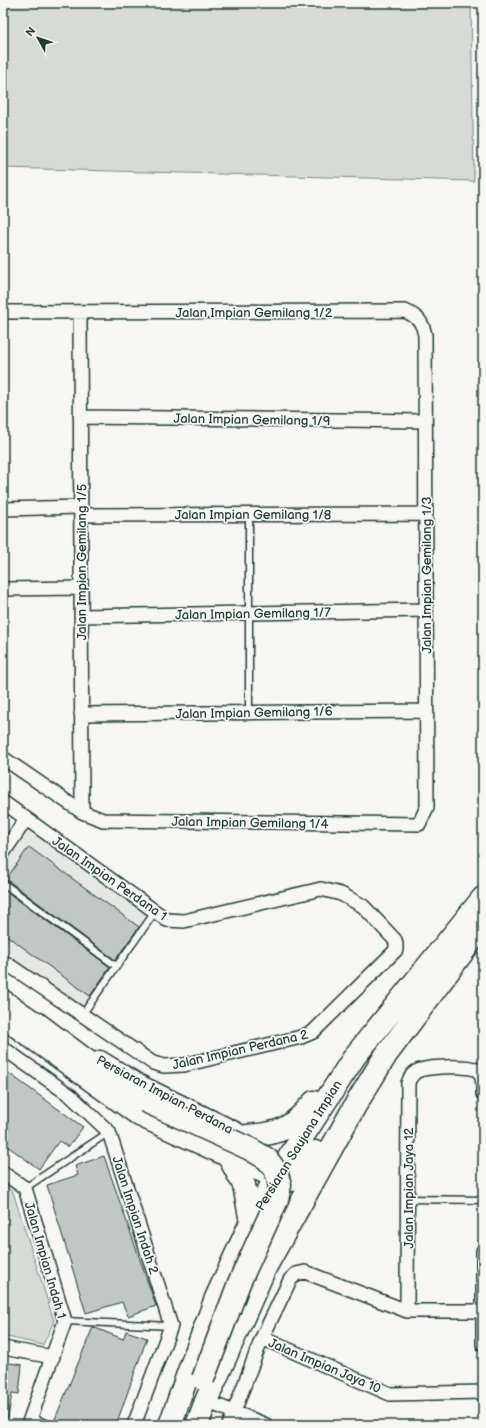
<svg xmlns="http://www.w3.org/2000/svg" width="486" height="1428" font-family="'Balsamiq Sans',sans-serif">
<style>
.built{fill:#e6e8e4}
.green{fill:#d6dbd6;stroke:#7a8c85}
.building{fill:#c1c8c3;stroke:#1f3d34}
.lines{fill:none;stroke-linecap:round;stroke-linejoin:round}
.lane-casing{stroke:#1f3d34;stroke-width:9}
.street-casing{stroke:#1f3d34;stroke-width:16}
.secondary-casing{stroke:#1f3d34;stroke-width:21}
.highway-casing{stroke:#1f3d34;stroke-width:25}
.lane{stroke:#f6f6f2;stroke-width:6}
.street{stroke:#f6f6f2;stroke-width:13}
.secondary{stroke:#f6f6f2;stroke-width:18}
.highway{stroke:#f6f6f2;stroke-width:22}
.highway-bridge-casing{stroke:#1f3d34;stroke-width:25;stroke-linecap:butt}
.highway-bridge{stroke:#f6f6f2;stroke-width:22}
.labels{text-anchor:middle;stroke-width:3.5;stroke-linejoin:round;paint-order:stroke}
.street-label{font-size:13px;fill:#1f3d34;stroke:#f6f6f2}
</style>
<rect width="100%" height="100%" fill="#f6f6f2"/>
<filter id="ink" filterUnits="userSpaceOnUse"><feTurbulence type="fractalNoise" baseFrequency=".025" numOctaves="2"/><feDisplacementMap in="SourceGraphic" scale="8" xChannelSelector="R" yChannelSelector="G"/><feConvolveMatrix kernelMatrix="1 2 1 2 8 2 1 2 1" color-interpolation-filters="sRGB"/></filter>
<g filter="url(#ink)">
<path class="built" d="M27 826 151 913 82 1010 3 955V860Z"/>
<path class="green" d="M3 3H471L474 181 3 168Z
M3 1185 13 1192 54 1321 43 1345 3 1336Z"/>
<path class="building" d="M29 847 139 927 115 960 6 879Z
M3 889 110 967 90 996 3 933Z
M3 1069 83 1127 68 1147 59 1141 39 1169 3 1143Z
M104 1156 156 1306 128 1316 122 1302 86 1313 47 1185 78 1175 75 1166Z
M93 1327 123 1339 126 1331 147 1338 116 1425H70L55 1419Z
M3 1362 22 1365 19 1394 12 1393 8 1418H3Z"/>
<g class="lines">
<g class="lane-casing">
<path id="lane" d="M249 514V712
M3 883 116 966
M82 1015 155 912
M25 1188 109 1132
M407 1199 483 1200
M65 1321 171 1326
M31 1418 52 1425"/>
</g>
<g class="street-casing">
<path id="street" d="M3 312 405 311C418 317 422 321 425 335L427 807 419 824 103 820 82 812 3 758
M80 313 82 812
M80 417 425 421
M3 509 80 507
M81 515 426 514
M3 589 81 588
M81 616 426 610
M81 714 426 711
M3 802 167 920 184 921 321 889 341 894 363 906 395 940 396 944V950L313 1032 301 1037 184 1065 164 1066 153 1063 3 961
M3 853 26 819
M3 1048 71 1096 109 1132 171 1326 134 1425
M3 1173 25 1188 65 1321 28 1425
M483 1251V1344
M407 1311 408 1083C410 1077 413 1072 420 1070 430 1067 471 1064 478 1071 484 1076 483 1086 483 1094
M262 1338 390 1394 483 1392
M3 1348 53 1357
M206 1401 266 1425
M229 1425 262 1338 290 1280 296 1274 305 1272 407 1311H482"/>
</g>
<g class="secondary-casing">
<path id="secondary" d="M3 999 47 1029
M3 1019 139 1117 275 1179
M100 1060 139 1084 237 1132"/>
</g>
<g class="highway-casing">
<path id="highway" d="M35 1022 123 1088 145 1101
M247 1136C282 1134 291 1128 314 1102
M230 1159 244 1185 251 1222
M275 1179C297 1187 306 1169 315 1152
M170 1425 189 1371 216 1298 251 1222 275 1179 355 1056 483 898
M197 1425 206 1401 265 1268 356 1104 386 1055 483 925"/>
</g>
<use href="#lane" class="lane"/>
<use href="#street" class="street"/>
<use href="#secondary" class="secondary"/>
<use href="#highway" class="highway"/>
<g class="highway-bridge-casing">
<path id="highway-bridge" d="M145 1101 250 1149 267 1159 276 1171 280 1185 277 1200 239 1283 203 1379"/>
</g>
<use href="#highway-bridge" class="highway-bridge"/>
</g>
</g>
<g class="labels">
<g class="street-label">
<text x="254" y="317">Jalan Impian Gemilang 1/2</text>
<text transform="translate(252 419) rotate(1)" y="5">Jalan Impian Gemilang 1/9</text>
<text x="253" y="519">Jalan Impian Gemilang 1/8</text>
<text transform="translate(81 562) rotate(-90)" y="5">Jalan Impian Gemilang 1/5</text>
<text transform="translate(426 575) rotate(-90)" y="5">Jalan Impian Gemilang 1/3</text>
<text transform="translate(253 613) rotate(-1)" y="5">Jalan Impian Gemilang 1/7</text>
<text transform="translate(254 712) rotate(-1)" y="5">Jalan Impian Gemilang 1/6</text>
<text transform="translate(250 822) rotate(1)" y="5">Jalan Impian Gemilang 1/4</text>
<text transform="translate(110 878) rotate(35)" y="5">Jalan Impian Perdana 1</text>
<text transform="translate(240 1049) rotate(-13)" y="5">Jalan Impian Perdana 2</text>
<text transform="translate(165 1094) rotate(28)" y="5">Persiaran Impian Perdana</text>
<text transform="translate(298 1145) rotate(-58)" y="5">Persiaran Saujana Impian</text>
<text transform="translate(408 1188) rotate(-90)" y="5">Jalan Impian Jaya 12</text>
<text transform="translate(136 1215) rotate(72)" y="5">Jalan Impian Indah 2</text>
<text transform="translate(46 1260) rotate(74)" y="5">Jalan Impian Indah 1</text>
<text transform="translate(325 1365) rotate(23)" y="5">Jalan Impian Jaya 10</text>
</g>
</g>
<rect width="486" height="1428" fill="none" stroke="#f6f6f2" stroke-width="16"/>
<rect x="8" y="8" width="470" height="1412" fill="none" stroke="#1f3d34" stroke-width="1.5" filter="url(#ink)"/>
<g transform="translate(38 38) rotate(310)" stroke="#f6f6f2" stroke-width="3" paint-order="stroke">
<path d="M0-3L7 15L0 10L-7 15Z" fill="#1f3d34"/>
<text y="-6" font-size="11" font-weight="bold" text-anchor="middle" fill="#1f3d34">N</text>
</g>
</svg>
